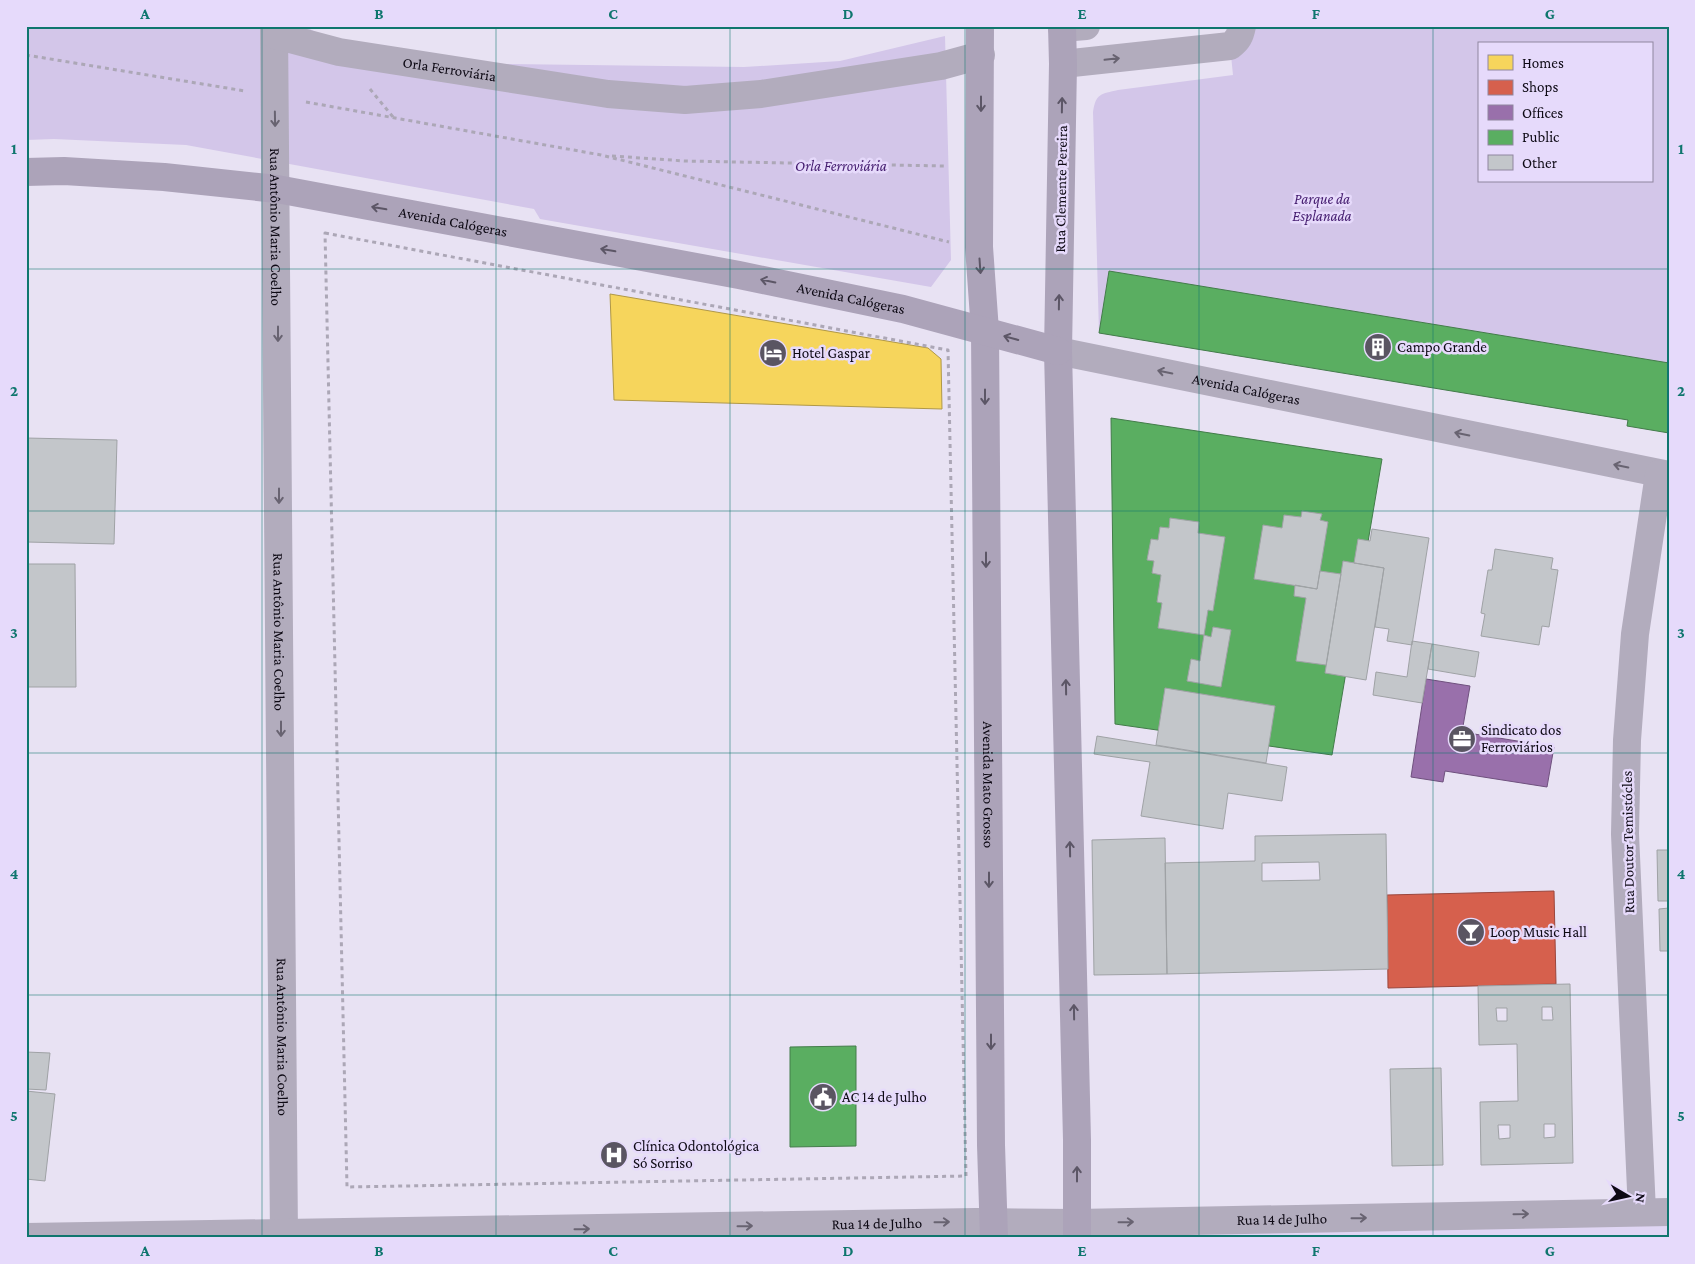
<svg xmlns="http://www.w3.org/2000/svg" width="1695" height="1264" font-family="'Crimson Pro',serif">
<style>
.built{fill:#e0d6f4}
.green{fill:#d3c6e9;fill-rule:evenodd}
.homes{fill:#f6d55c;stroke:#b09846}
.shops{fill:#d6604d;stroke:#9a463c}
.offices{fill:#9970ab;stroke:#6f517e}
.public{fill:#5aae61;stroke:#437c4a}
.building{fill:#c3c6ca;stroke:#9fa2a5;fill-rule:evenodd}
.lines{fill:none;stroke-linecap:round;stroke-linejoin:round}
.path{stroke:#aca7b6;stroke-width:3;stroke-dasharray:4 4;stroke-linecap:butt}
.minor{stroke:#b2acbd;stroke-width:28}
.major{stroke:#aca3b9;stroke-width:28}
.oneway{stroke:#686371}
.oneway2{stroke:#5c5666}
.grid{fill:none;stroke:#0f766e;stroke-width:1;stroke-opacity:0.55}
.labels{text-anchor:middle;stroke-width:5;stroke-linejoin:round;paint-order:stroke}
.street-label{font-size:15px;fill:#0d0914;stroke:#e6dafb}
.park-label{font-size:15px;font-style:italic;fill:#431b6e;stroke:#e6dafb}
.poi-label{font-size:15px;fill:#0d0914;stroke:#e6dafb;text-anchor:start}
.neatline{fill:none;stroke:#0f766e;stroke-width:2}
.grid-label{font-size:16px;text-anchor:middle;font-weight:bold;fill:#0f766e}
</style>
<rect width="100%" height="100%" fill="#e8e2f3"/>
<path class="built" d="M1669 1212V1238H1077V1223Z"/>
<path class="green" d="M26 26H304L337 43 500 64 744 67 840 61 945 36 951 260 931 287 540 219 534 209 186 145 54 139 26 140Z
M1228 26H1669V433L1627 426V420L1099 333 1093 112C1096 93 1101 94 1118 90L1233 75ZM1479 44H1651V181H1479Z"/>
<path class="homes" d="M610 294 928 348 941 359 942 409 614 400Z"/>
<path class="shops" d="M1554 891 1556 984 1388 988 1387 895Z"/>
<path class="offices" d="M1426 679 1470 686 1462 732 1554 747 1547 787 1445 771 1443 782 1411 777Z"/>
<path class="public" d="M1109 271 1669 363V433L1627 426 1628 420 1099 333Z
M1111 418 1382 459 1332 755 1115 724Z
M856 1046V1146L790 1147V1047Z"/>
<path class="building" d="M26 438 117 440 114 544 26 542Z
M1302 511 1322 514 1320 520 1328 522 1317 589 1254 579 1263 525 1282 528 1284 515 1301 517Z
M1170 518 1199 522 1198 533 1225 537 1213 611 1208 610 1204 635 1158 628 1162 603 1157 602 1161 575 1152 573 1154 561 1147 560 1151 539 1158 540 1160 527 1169 528Z
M1372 529 1429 538 1412 645 1387 641 1389 629 1375 627 1384 568 1354 563 1358 539 1370 541Z
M1495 549 1553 558 1551 569 1558 570 1549 627 1542 626 1539 645 1481 636 1485 614 1481 613 1488 570H1492Z
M1343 561 1384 568 1366 680 1325 673Z
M26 564H75L76 687H26Z
M1320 571 1341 574 1326 665 1296 661 1306 598 1294 596 1295 585 1317 589Z
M1213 627 1231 630 1221 687 1187 681 1191 659 1200 661 1204 635 1211 637Z
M1412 641 1432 644 1422 703 1373 695 1376 672 1407 677Z
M1432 644 1479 652 1475 677 1428 669Z
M1165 688 1275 706 1266 763 1156 745Z
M1097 736 1287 767 1282 801 1228 793 1223 829 1141 816 1150 762 1094 754Z
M1386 834 1388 969 1167 974 1165 863 1255 861V836ZM1319 862 1320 880 1262 881V863Z
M1165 838 1167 974 1094 975 1092 840Z
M1657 850H1669V901H1658Z
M1669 908V951H1660L1659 909Z
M1570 984 1573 1163 1481 1165 1480 1102 1518 1101 1517 1044 1479 1045 1478 986ZM1542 1007H1552L1553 1020H1542ZM1496 1008H1507V1021H1497ZM1544 1124H1555V1137L1544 1138ZM1498 1125H1510V1138L1499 1139Z
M26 1052 50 1053 46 1090 26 1089Z
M1441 1068 1443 1165 1392 1166 1390 1069Z
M26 1091 55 1094 45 1181 26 1179Z"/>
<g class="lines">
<path class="path" d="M26 55 245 91
M370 89 393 117
M306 102 601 155 949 242
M612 156 685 161 944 166
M325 233 948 350 966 1176 347 1187Z"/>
<g class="minor">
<path id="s1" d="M274 26 284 1238"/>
<path d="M1062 28 1086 26"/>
<path id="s2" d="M275 35 339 52 608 94 685 100 761 94 941 66 981 55"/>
<path d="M1063 64 1230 46C1238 40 1240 36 1242 26"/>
<path id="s3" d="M1058 351 1669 475"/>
<path d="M1642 1212 1625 834 1627 740 1635 634 1659 474"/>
<path id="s4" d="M26 1237 976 1222 1077 1223 1669 1212"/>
</g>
<g class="major">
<path id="s5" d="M980 26 979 247 985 331 991 1145 994 1238"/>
<path d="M1062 26 1063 64 1058 351 1077 1140V1238"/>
<path id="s6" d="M26 172 64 171 164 177 277 189 739 275 903 309 1058 351"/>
</g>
</g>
<defs><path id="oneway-shaft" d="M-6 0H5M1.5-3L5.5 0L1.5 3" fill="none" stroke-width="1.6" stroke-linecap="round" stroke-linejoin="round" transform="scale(1.25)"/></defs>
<g class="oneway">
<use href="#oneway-shaft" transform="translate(1112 59) rotate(-6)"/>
<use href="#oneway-shaft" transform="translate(275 119) rotate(89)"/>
<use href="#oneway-shaft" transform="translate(278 334) rotate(90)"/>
<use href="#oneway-shaft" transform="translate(1165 372) rotate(-168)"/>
<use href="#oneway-shaft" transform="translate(1462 434) rotate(-168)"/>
<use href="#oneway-shaft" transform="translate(1621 466) rotate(-168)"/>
<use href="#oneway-shaft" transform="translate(279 496) rotate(90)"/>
<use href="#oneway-shaft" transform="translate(281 729) rotate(90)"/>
<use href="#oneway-shaft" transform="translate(1521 1214) rotate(-1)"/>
<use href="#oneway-shaft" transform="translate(1359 1218) rotate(-1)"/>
<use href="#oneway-shaft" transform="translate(942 1222) rotate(-1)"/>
<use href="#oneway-shaft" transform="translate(1126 1222) rotate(-1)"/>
<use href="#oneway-shaft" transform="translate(745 1226) rotate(-1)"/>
<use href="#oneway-shaft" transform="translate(582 1229) rotate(-1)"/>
</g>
<g class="oneway2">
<use href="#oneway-shaft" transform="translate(981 104) rotate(90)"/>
<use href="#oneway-shaft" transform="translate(1062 105) rotate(-89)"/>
<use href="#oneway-shaft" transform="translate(379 208) rotate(-170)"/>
<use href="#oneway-shaft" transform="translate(608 250) rotate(-170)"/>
<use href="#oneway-shaft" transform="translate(980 266) rotate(86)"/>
<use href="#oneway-shaft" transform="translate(768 281) rotate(-168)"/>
<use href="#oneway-shaft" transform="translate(1059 302) rotate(-89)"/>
<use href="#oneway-shaft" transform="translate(1011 338) rotate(-165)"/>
<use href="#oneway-shaft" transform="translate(985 397) rotate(90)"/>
<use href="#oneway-shaft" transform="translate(986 560) rotate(90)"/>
<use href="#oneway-shaft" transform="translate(1066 687) rotate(-91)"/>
<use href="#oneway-shaft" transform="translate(1070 849) rotate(-91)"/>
<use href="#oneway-shaft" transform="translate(989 880) rotate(90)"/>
<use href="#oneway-shaft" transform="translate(1074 1012) rotate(-91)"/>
<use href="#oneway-shaft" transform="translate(991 1042) rotate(90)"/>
<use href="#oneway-shaft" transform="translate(1077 1174) rotate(-90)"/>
</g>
<path class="grid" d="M262 26V1238M496 26V1238M730 26V1238M965 26V1238M1199 26V1238M1433 26V1238M26 269H1669M26 511H1669M26 753H1669M26 995H1669"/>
<defs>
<g id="building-disc" transform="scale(1.4375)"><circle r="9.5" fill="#5a5562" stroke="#e6dafb"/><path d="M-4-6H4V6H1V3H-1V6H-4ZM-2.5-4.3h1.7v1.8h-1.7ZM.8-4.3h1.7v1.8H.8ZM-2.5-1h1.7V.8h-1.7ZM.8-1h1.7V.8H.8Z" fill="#fff"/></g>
<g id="hotel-disc" transform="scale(1.4375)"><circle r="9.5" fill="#5a5562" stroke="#e6dafb"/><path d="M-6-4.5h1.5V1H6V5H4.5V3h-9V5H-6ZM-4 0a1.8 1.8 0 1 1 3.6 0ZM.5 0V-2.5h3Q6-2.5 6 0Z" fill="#fff"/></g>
<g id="office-disc" transform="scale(1.4375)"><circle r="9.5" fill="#5a5562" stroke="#e6dafb"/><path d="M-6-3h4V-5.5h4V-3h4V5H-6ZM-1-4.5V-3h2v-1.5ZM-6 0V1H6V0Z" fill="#fff"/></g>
<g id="bar-disc" transform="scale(1.4375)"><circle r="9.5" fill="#5a5562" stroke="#e6dafb"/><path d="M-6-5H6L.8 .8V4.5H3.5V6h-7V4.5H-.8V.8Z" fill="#fff"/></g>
<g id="civic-disc" transform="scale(1.4375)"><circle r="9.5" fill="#5a5562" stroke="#e6dafb"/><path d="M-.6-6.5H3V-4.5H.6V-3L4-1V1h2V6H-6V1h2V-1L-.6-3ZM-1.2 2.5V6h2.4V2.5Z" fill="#fff"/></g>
<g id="hospital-disc" transform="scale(1.4375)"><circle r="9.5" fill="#5a5562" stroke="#e6dafb"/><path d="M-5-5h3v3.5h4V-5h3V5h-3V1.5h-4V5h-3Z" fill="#fff"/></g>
</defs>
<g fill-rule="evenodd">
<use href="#building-disc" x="1378" y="347"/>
<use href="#hotel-disc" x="773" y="353"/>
<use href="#office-disc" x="1462" y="739"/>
<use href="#bar-disc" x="1471" y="932"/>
<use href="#civic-disc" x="823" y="1097"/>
<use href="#hospital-disc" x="614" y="1155"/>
</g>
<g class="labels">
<g class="street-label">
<text dy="5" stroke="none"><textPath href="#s2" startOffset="178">Orla Ferroviária</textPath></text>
<text transform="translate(1061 189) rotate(-89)" y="5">Rua Clemente Pereira</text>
<text dy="5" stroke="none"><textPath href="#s6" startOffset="431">Avenida Calógeras</textPath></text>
<text dy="5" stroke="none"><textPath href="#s1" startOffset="201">Rua Antônio Maria Coelho</textPath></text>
<text dy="5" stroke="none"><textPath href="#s6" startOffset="836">Avenida Calógeras</textPath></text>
<text dy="5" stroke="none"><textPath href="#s3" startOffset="192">Avenida Calógeras</textPath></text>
<text dy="5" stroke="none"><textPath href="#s1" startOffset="606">Rua Antônio Maria Coelho</textPath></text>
<text dy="5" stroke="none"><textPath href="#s5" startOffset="759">Avenida Mato Grosso</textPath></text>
<text transform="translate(1628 842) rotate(-91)" y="5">Rua Doutor Temistócles</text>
<text dy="5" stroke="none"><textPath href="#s1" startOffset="1011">Rua Antônio Maria Coelho</textPath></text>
<text dy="5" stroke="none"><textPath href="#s4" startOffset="1256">Rua 14 de Julho</textPath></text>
<text dy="5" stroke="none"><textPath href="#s4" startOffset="851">Rua 14 de Julho</textPath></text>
</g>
<g class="park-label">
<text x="841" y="171">Orla Ferroviária</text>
<text x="1322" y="204">Parque da<tspan x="1322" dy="17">Esplanada</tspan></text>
</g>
<g class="poi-label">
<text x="1397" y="352">Campo Grande</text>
<text x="792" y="358">Hotel Gaspar</text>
<text x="1481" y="735">Sindicato dos<tspan x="1481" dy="17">Ferroviários</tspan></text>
<text x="1490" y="937">Loop Music Hall</text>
<text x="842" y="1102">AC 14 de Julho</text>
<text x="633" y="1151">Clínica Odontológica<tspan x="633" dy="17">Só Sorriso</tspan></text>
</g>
</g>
<rect width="1695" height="1264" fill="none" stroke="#e6dafb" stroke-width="55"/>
<rect x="1478" y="42" width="175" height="140" fill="#e6dafb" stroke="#8f869f"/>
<rect x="1488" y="55" width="25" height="15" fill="#f6d55c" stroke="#8f869f"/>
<text x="1522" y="68" font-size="15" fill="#0d0914">Homes</text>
<rect x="1488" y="80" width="25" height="15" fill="#d6604d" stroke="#8f869f"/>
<text x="1522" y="92" font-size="15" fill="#0d0914">Shops</text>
<rect x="1488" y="105" width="25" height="15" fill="#9970ab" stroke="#8f869f"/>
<text x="1522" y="118" font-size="15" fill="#0d0914">Offices</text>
<rect x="1488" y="130" width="25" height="15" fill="#5aae61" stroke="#8f869f"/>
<text x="1522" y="142" font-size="15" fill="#0d0914">Public</text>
<rect x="1488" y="155" width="25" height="15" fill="#c3c6ca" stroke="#8f869f"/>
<text x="1522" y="168" font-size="15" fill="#0d0914">Other</text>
<g transform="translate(1628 1196) rotate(99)" stroke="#e6dafb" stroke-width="4" paint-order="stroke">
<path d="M0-4L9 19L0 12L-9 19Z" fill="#0d0914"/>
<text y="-8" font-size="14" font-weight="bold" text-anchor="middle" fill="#0d0914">N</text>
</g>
<rect x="28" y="28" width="1640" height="1208" class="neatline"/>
<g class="grid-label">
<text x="145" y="19">A</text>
<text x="379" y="19">B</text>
<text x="613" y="19">C</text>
<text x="848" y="19">D</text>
<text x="1082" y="19">E</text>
<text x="1316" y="19">F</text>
<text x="1550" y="19">G</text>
<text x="14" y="154">1</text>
<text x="1681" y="154">1</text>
<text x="14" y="396">2</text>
<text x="1681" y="396">2</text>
<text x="14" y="638">3</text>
<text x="1681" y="638">3</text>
<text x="14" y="879">4</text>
<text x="1681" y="879">4</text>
<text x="14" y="1121">5</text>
<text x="1681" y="1121">5</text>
<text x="145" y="1256">A</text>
<text x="379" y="1256">B</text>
<text x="613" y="1256">C</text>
<text x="848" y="1256">D</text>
<text x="1082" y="1256">E</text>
<text x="1316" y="1256">F</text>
<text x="1550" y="1256">G</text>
</g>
</svg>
